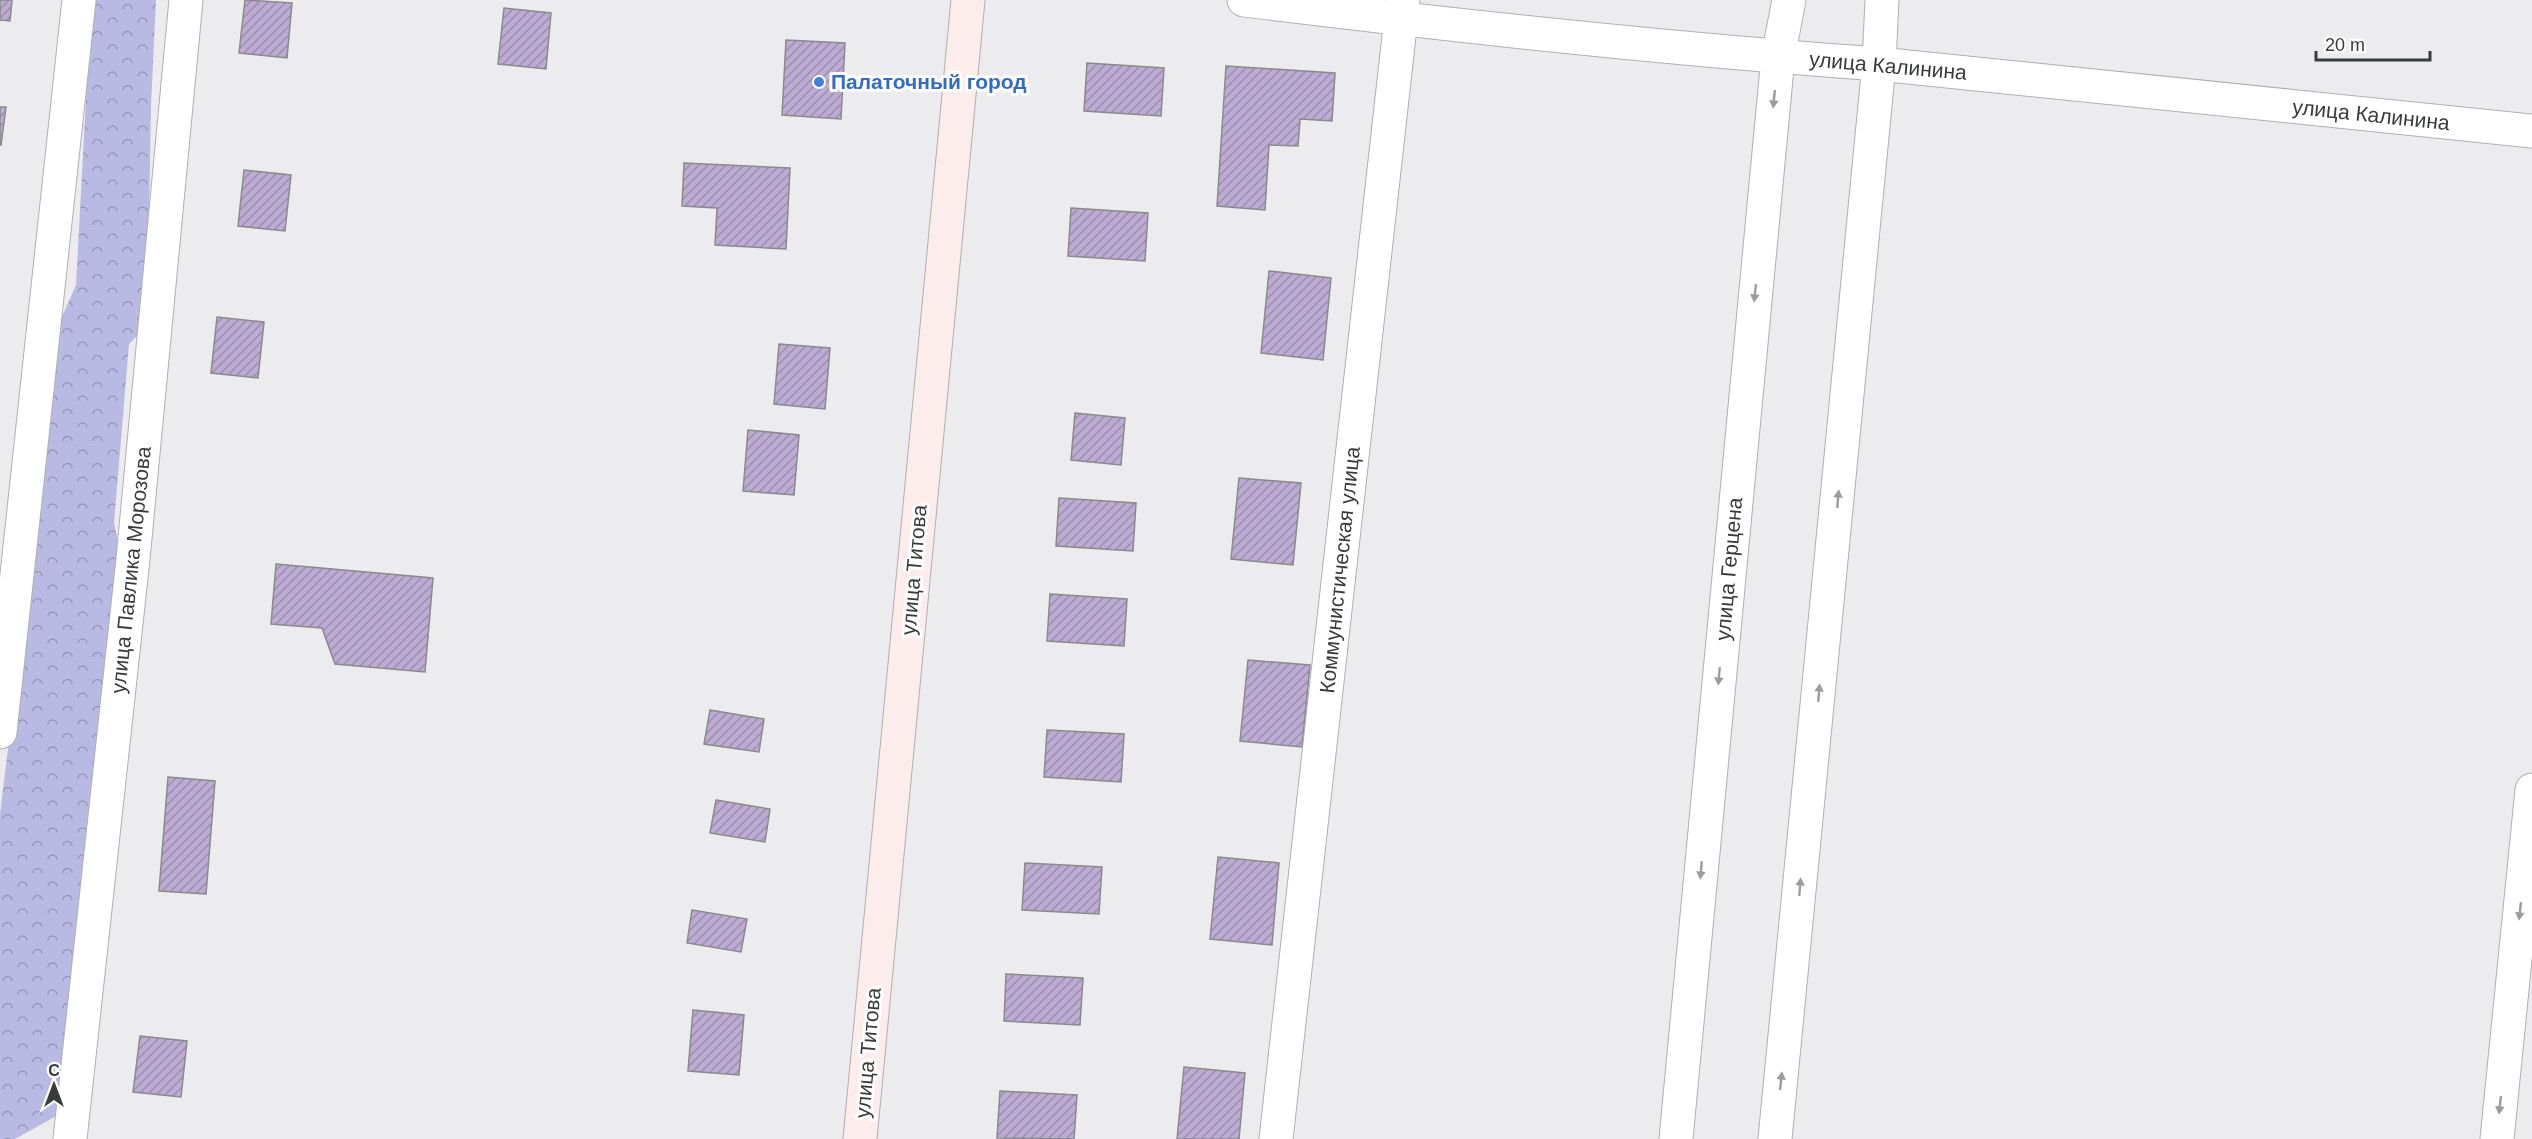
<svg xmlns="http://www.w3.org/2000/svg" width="2532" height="1139" font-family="Arial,sans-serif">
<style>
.forest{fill:url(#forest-crowns)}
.building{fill:url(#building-hatch);stroke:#8a898b;stroke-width:1.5}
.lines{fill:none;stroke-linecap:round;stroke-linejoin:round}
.street-casing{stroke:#afafb1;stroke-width:35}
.secondary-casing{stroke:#afafb1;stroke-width:35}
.street{stroke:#fff;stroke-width:33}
.secondary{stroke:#fceceb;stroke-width:33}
.oneway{fill:#9c9c9c}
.shop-dot{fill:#3f7fe0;stroke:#fff;stroke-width:2}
.labels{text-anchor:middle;stroke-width:6;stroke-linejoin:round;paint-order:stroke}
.street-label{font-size:21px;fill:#393a3a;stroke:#fff}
.shop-label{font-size:21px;font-weight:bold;fill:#366cbe;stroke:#fff;text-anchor:start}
</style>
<defs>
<pattern id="forest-crowns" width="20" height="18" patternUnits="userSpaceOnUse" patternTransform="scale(1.5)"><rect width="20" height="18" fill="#b8bae3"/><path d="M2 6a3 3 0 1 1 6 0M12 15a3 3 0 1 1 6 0" fill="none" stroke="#9798b9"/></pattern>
<pattern id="building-hatch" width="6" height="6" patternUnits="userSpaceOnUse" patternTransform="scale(1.5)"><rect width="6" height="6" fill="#bcacd4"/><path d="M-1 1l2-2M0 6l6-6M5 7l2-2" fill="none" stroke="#9a8dad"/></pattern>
</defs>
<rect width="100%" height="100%" fill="#ececef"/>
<path class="forest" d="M95 0H156L151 106 147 326 129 344 114 523 120 551 58 1115 15 1139H0V814L61 319 76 285 89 42Z"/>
<path class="building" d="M0 0H12L10 21 0 20Z
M245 0 292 3 287 58 239 53Z
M504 8 551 13 546 69 498 64Z
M786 40 845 43 841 119 782 115Z
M1087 63 1164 68 1161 116 1084 111Z
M1226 66 1335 73 1332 121 1300 119 1298 146 1269 145 1265 210 1217 206Z
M0 107H6L1 145H0Z
M684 163 790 168 786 249 715 245 717 208 682 206Z
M244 170 291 175 285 231 238 226Z
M1071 208 1148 213 1145 261 1068 256Z
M1269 271 1331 278 1323 360 1261 353Z
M217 317 264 322 258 378 211 373Z
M779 344 830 348 825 409 774 404Z
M1075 413 1125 418 1121 465 1071 460Z
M748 430 799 435 794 495 743 491Z
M1239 478 1301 483 1293 565 1231 559Z
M1059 498 1136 503 1133 551 1056 546Z
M276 564 433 578 425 672 335 664 322 628 271 624Z
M1050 594 1127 599 1124 646 1047 641Z
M1248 660 1310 665 1302 747 1240 741Z
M710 710 764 719 759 752 704 744Z
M1047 730 1124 734 1121 782 1044 777Z
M168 777 215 781 206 894 159 891Z
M716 800 770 809 765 842 710 833Z
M1218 857 1279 863 1272 945 1210 939Z
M1025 863 1102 867 1099 914 1022 910Z
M692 910 747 919 741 952 687 943Z
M1006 974 1083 978 1080 1025 1004 1021Z
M693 1010 744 1015 739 1075 688 1071Z
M140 1036 187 1041 181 1097 133 1092Z
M1184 1067 1245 1073 1239 1139H1177Z
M1000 1091 1077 1095 1074 1139 997 1138Z"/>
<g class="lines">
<g class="street-casing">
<path id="street" d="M1244 0C1455 26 1667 49 1879 64L2532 131
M0 732 79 0
M70 1139 133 559 186 0
M1276 1139 1403 0
M1676 1139 1778 57 1789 0
M1775 1139 1879 64 1882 0
M2497 1139 2532 790"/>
</g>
<g class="secondary-casing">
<path id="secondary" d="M860 1139 968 0"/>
</g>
<use href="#street" class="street"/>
<use href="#secondary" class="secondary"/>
</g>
<defs><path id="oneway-solid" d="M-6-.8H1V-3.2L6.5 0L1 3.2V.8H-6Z" transform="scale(1.5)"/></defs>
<g class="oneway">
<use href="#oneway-solid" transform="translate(1774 99) rotate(96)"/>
<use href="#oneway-solid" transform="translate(1755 293) rotate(96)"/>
<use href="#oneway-solid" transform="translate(1838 499) rotate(-85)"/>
<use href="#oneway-solid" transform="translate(1719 676) rotate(95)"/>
<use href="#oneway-solid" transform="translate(1819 693) rotate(-85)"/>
<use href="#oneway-solid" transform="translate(1701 870) rotate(95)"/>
<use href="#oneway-solid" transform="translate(1800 887) rotate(-85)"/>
<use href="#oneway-solid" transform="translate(2520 911) rotate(96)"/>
<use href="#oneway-solid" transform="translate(1781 1081) rotate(-84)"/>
<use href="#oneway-solid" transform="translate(2500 1105) rotate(96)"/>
</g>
<circle class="shop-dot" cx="819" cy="82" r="6"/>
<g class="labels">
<g class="street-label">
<text transform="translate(1888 66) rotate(5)" y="7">улица Калинина</text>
<text transform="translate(2371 115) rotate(6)" y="7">улица Калинина</text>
<text transform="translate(1729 569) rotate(-85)" y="7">улица Герцена</text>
<text transform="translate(131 570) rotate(-84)" y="7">улица Павлика Морозова</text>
<text transform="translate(914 570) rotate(-85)" y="7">улица Титова</text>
<text transform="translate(1340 570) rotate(-84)" y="7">Коммунистическая улица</text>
<text transform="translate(868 1053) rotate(-85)" y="7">улица Титова</text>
</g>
<g class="shop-label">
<text x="831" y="89">Палаточный город</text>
</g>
</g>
<g transform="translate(54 1085)" stroke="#ffffff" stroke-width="4.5" paint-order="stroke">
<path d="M0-4.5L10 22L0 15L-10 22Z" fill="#393a3a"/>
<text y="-9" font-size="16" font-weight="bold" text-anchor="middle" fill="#393a3a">С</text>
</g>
<path d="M2316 51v9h114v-9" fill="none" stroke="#393a3a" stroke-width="3"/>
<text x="2325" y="51" font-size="18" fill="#393a3a" stroke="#ffffff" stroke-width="4.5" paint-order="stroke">20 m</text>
</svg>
